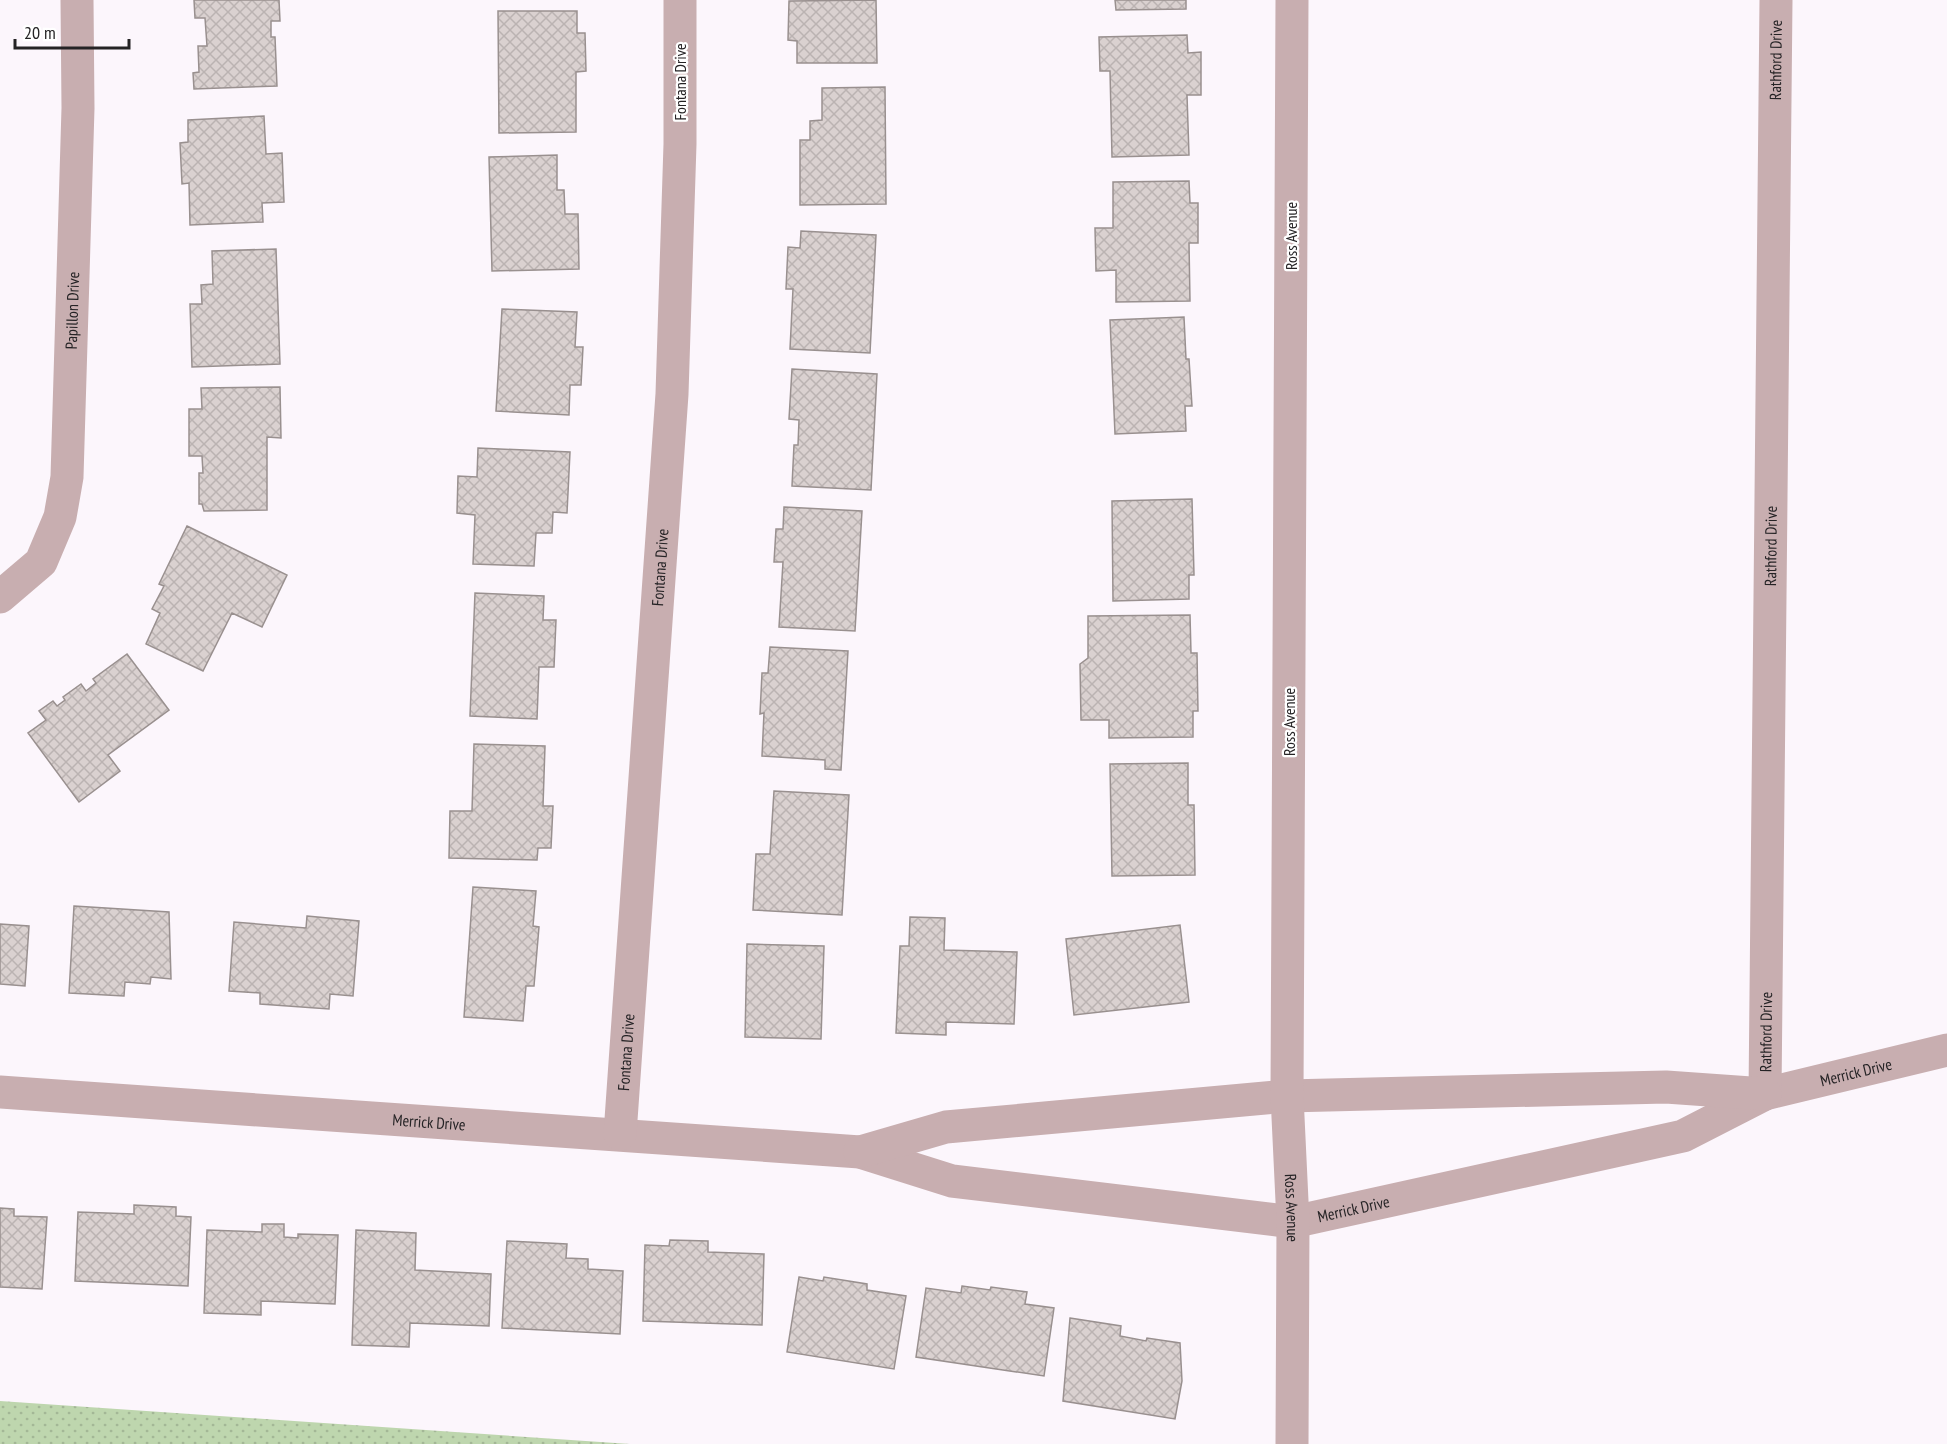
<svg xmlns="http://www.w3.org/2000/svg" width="1947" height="1444" font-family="'PT Sans Narrow',sans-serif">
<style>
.park{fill:url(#park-dots)}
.building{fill:url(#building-cross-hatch);stroke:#99908f;stroke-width:1.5}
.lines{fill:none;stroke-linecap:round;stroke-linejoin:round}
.minor{stroke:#c8aeb0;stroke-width:33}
.tertiary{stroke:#c8aeb0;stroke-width:33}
.labels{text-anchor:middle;stroke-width:4.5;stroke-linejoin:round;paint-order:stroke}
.street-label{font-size:16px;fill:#252325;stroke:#fff}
</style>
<defs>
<pattern id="park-dots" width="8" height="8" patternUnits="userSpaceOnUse" patternTransform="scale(1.5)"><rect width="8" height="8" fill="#bed6ae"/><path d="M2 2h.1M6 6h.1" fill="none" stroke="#a3b796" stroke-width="1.8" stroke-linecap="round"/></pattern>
<pattern id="building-cross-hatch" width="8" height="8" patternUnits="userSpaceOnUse" patternTransform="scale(1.5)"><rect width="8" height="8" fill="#dad1d0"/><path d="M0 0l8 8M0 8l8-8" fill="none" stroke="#bbb3b2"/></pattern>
</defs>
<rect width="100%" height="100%" fill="#fcf6fc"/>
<path class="park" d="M0 1401 630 1444H0Z"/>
<path class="building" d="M194 0H279L280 21H271V37H275L277 86 194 89 193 73 199 72 198 46H207L205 18H195Z
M876 0 877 63H797V41L788 40 789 1Z
M1115 0H1186V9L1116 10Z
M498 11H577V33H585L586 71 576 72V132L499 133Z
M1187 35 1188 53 1201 52V95H1187L1189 155 1112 157 1110 71H1100L1099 37Z
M885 87 886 204 800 205V140H810V121L822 120V88Z
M264 116 266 154 282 153 284 202 262 203 263 222 190 225 189 183 182 184 180 143 188 142V120Z
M557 155V190H564L565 214H578L579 269 492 271 489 157Z
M1189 181 1190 203H1198V243H1189L1190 301 1116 302V270L1096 271 1095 228H1113V182Z
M801 231 876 235 870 353 790 349 793 289H786L788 247 800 248Z
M276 249 280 364 192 367 190 304H202L201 285 213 284 212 251Z
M502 309 577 312 575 347H583L581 385H570L569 415 496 411Z
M1184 317 1186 359H1189L1192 406H1185L1186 431 1115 434 1110 320Z
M792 369 877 374 871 490 792 486 794 445H798L799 420 789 419Z
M280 387 281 438 267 437V510L204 511 202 504H199V473H203L202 456H189V409H202L201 388Z
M478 448 570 452 567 513 553 512 552 533H536L534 566 473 564 475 515 457 513 458 476 477 477Z
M1192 499 1194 575H1189V599L1113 601 1112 501Z
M784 507 862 511 855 631 779 627 783 562H774L776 529H783Z
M187 526 287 575 262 627 232 613 203 671 146 644 160 613 152 609 164 586 159 584Z
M475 593 544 596 543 620H556L554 667H539L537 719 470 716Z
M1190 615 1191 653H1197L1198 711H1193V737L1109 738V720H1081L1080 664 1088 658V616Z
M770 647 848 651 841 770 825 769V760L762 756 764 713 760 714 762 673H768Z
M127 654 169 710 108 755 120 771 79 802 28 733 46 720 39 711 53 701 57 706 65 700 63 697 81 684 86 691 96 683 93 679Z
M474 744 545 746 543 806H553L551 848H538L537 860 449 858 450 811H472Z
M1188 763V805H1194L1195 875 1112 876 1110 764Z
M774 791 849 795 842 915 753 910 756 854H770Z
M473 887 536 891 533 926 539 927 534 986H526L523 1021 464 1017Z
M74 906 169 912 171 979 151 977 150 984 125 982 124 996 69 993Z
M307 916 359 921 353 996 330 994 329 1009 260 1004V993L229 991 234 922 306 928Z
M910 917 945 918 944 950 1017 952 1014 1024 946 1022V1035L896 1033 900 946H909Z
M0 924 29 926 25 986 0 984Z
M1180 925 1189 1002 1074 1015 1066 939Z
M747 944 824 946 821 1039 745 1037Z
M134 1205 176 1207V1216L191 1217 188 1286 75 1281 78 1212 134 1214Z
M0 1208 14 1209V1216L47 1217 42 1289 0 1287Z
M262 1224H284V1237L298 1238V1234L338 1235 335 1304 261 1301V1315L204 1313 207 1230 262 1232Z
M356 1230 416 1233 415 1270 491 1274 489 1326 410 1323 409 1347 352 1345Z
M670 1240 708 1241V1252L764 1254 762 1325 643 1321 645 1245 669 1246Z
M507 1241 567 1244 566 1258 588 1259V1269L623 1271 620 1334 502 1328Z
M799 1277 823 1281 824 1277 867 1284V1290L906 1296 894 1369 787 1352Z
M962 1286 990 1290 991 1287 1027 1292 1025 1304 1054 1308 1044 1376 916 1357 926 1288 961 1293Z
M1070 1318 1121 1326 1120 1336 1146 1341 1147 1338 1180 1343 1182 1381 1175 1419 1063 1401Z"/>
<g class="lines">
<g class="minor">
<path id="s1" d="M0 597 41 562 60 517 67 477 78 108 77 0"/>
<path id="s2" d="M0 1092 860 1152 952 1181 1293 1222 1683 1136 1765 1094 1947 1050"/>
<path id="s3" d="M1765 1094 1776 0"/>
<path id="s4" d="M620 1134 672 394 680 144V0"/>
<path d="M860 1152 946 1127 1287 1096 1666 1087 1765 1094"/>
</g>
<path class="tertiary" id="s5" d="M1292 0 1287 1096 1293 1222 1292 1444"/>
</g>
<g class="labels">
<g class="street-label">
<text dy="6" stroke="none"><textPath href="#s3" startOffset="1034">Rathford Drive</textPath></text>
<text transform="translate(680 82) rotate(-90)" y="6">Fontana Drive</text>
<text transform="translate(1291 236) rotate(-90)" y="6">Ross Avenue</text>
<text dy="6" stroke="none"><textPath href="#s1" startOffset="310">Papillon Drive</textPath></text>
<text dy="6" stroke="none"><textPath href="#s3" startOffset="548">Rathford Drive</textPath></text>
<text dy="6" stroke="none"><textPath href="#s4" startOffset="568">Fontana Drive</textPath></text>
<text transform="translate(1289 722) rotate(-90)" y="6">Ross Avenue</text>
<text dy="6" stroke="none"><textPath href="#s3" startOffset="62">Rathford Drive</textPath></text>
<text dy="6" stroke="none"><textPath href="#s4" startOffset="82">Fontana Drive</textPath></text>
<text dy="6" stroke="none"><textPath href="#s2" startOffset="1887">Merrick Drive</textPath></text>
<text dy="6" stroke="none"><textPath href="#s2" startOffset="430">Merrick Drive</textPath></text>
<text dy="6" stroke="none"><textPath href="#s5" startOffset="1208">Ross Avenue</textPath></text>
<text dy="6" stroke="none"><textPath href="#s2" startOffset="1364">Merrick Drive</textPath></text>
</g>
</g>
<path d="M15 39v9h114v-9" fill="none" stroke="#252325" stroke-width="3"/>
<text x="24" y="39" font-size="18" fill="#252325" stroke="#ffffff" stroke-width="4.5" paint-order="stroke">20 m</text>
</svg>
